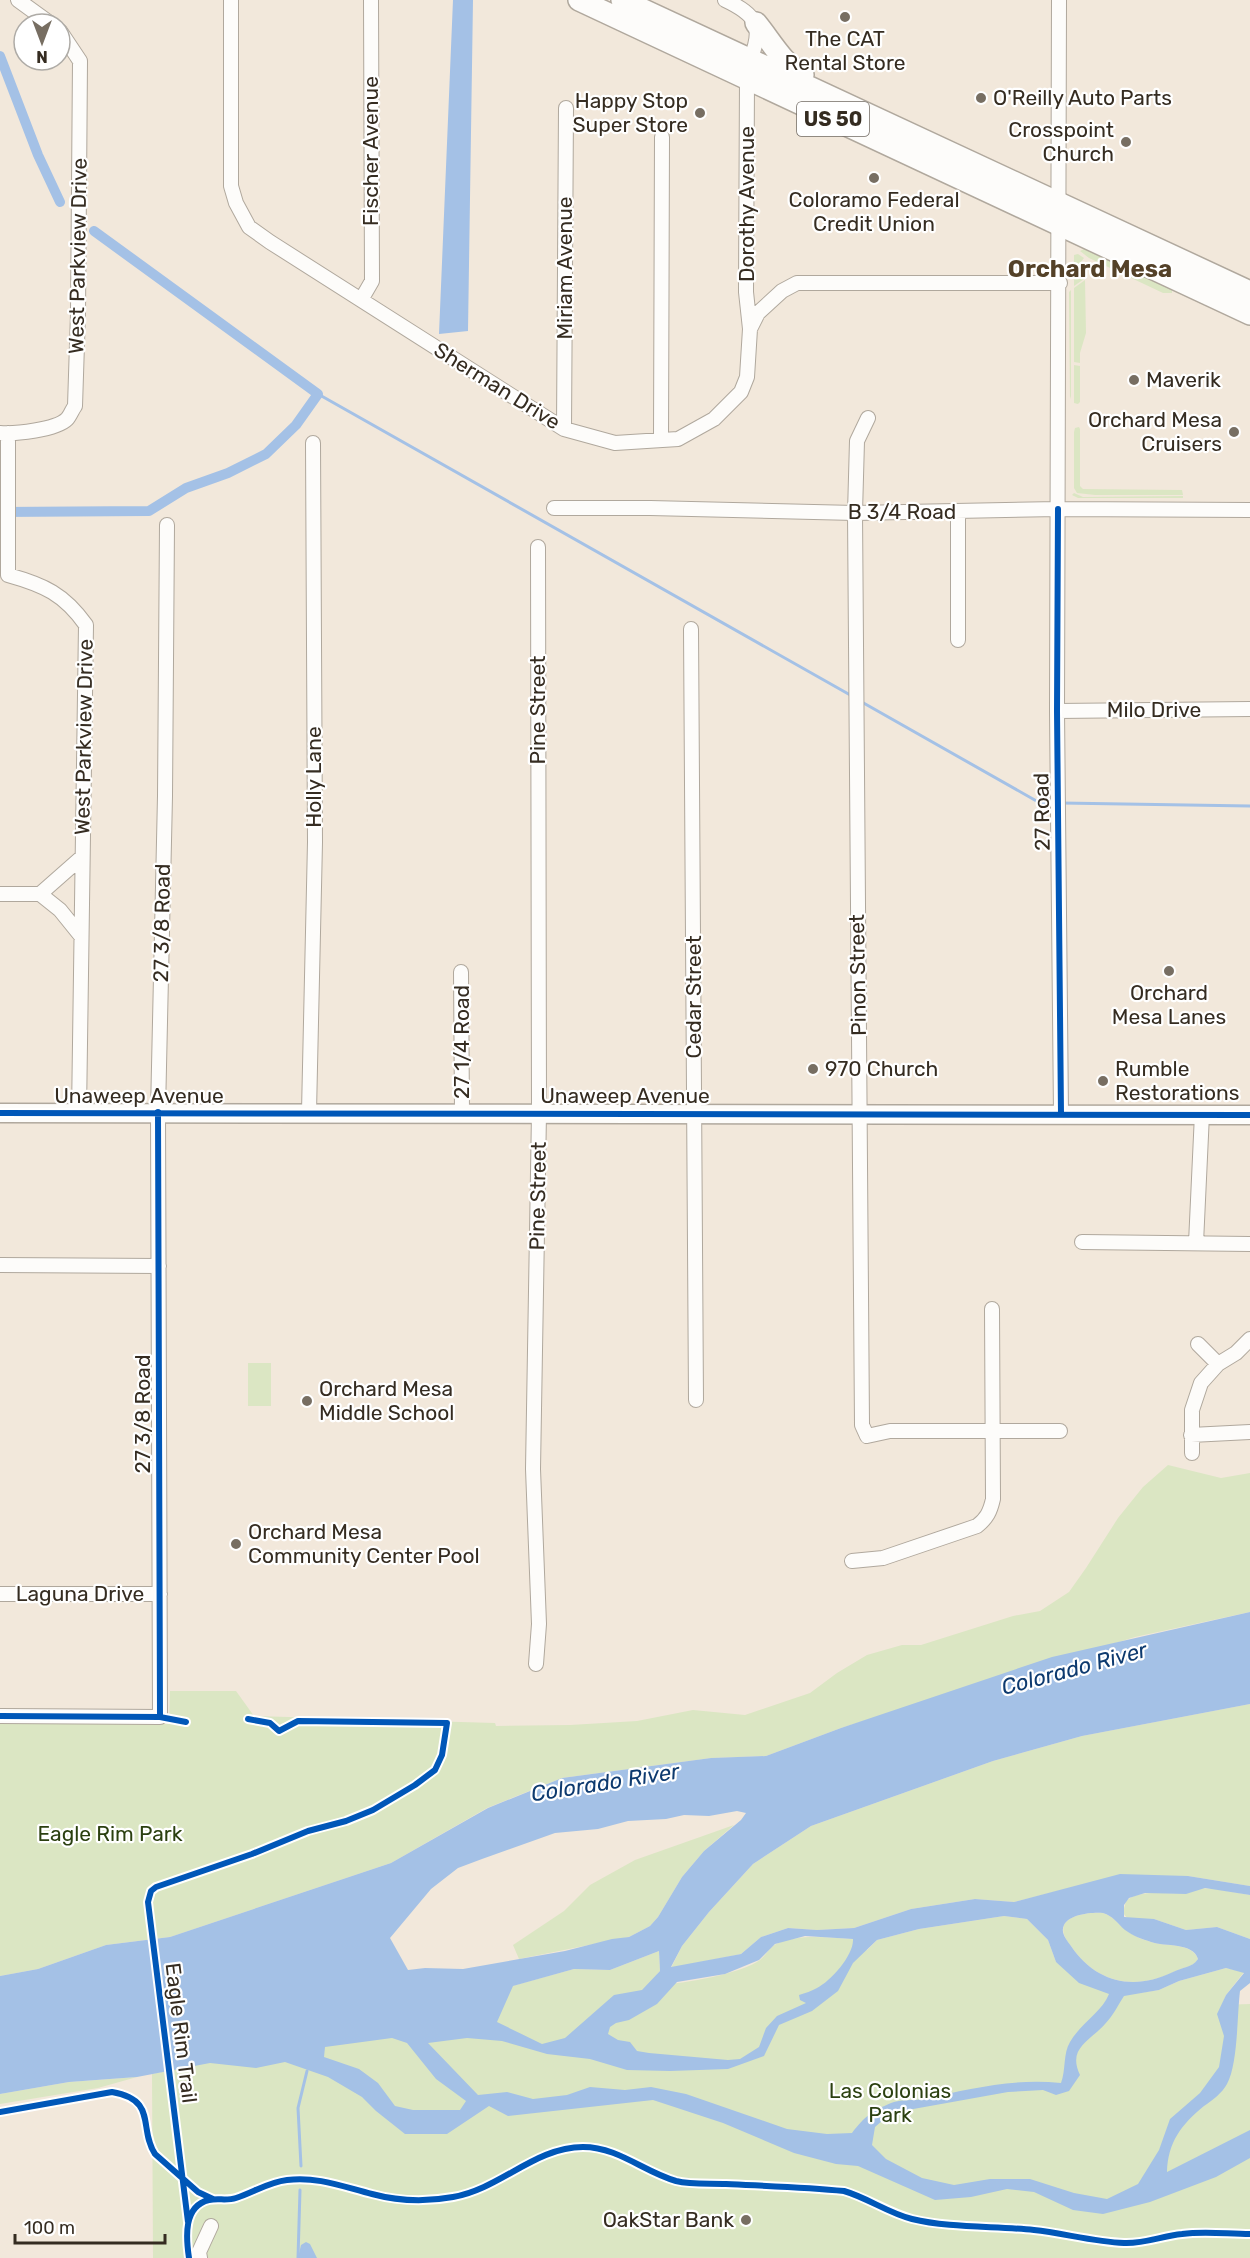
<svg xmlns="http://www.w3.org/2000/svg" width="1250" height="2258" font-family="Rubik,sans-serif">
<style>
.green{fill:#dbe6c3}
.water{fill:#a4c1e6;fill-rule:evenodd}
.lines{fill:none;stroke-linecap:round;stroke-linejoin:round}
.stream{stroke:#a4c1e6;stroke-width:3}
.canal{stroke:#a4c1e6;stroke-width:10}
.minor-casing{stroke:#b0a89d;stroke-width:16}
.major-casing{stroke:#b0a89d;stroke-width:21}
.highway-casing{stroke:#b0a89d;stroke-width:24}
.minor{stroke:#fdfcfa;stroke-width:14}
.major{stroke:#fdfcfa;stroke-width:18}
.highway{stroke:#fdfcfa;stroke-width:21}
.cycleway-casing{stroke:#fff;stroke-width:10}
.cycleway{stroke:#0057b8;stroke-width:6}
.poi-dot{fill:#776e62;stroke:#fff;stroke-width:2}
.labels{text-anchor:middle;stroke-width:4.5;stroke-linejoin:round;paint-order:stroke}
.shield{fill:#fff;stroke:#726b64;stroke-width:1.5}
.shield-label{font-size:20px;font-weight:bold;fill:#352c21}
.poi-label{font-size:21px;fill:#352c21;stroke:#fff;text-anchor:start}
.street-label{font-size:21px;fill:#352c21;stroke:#fff}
.park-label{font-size:21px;fill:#2b4010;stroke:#fff}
.water-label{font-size:22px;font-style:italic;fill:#0d3a6f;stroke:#fff}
.quarter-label{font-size:24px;font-weight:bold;fill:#544128;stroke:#fff}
</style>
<rect width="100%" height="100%" fill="#f2e8db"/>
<path class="green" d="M1084 249 1172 290V293H1163L1089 258 1080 251Z
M1078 254 1084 258 1077 267 1084 279 1074 286V255Z
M1085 280 1086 333 1080 353V363L1074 362V288Z
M1071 290V396L1070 399 1069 292Z
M1074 365 1080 366V402L1078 404 1074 403Z
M1079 427 1080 429V486L1083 489 1182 490 1183 495H1095L1077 493 1074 488V432L1075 428Z
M1074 493 1083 497 1183 496V498H1078L1072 495Z
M248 1363H271V1406H248Z
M1168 1465 1221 1478 1250 1473V1612L1135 1637 841 1728 766 1756 711 1758 562 1778 487 1808 391 1863 170 1937 106 1945 38 1969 0 1976V1724H169L170 1691H236L254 1716 495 1723 496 1726 570 1725 637 1721 693 1710 745 1715 810 1693 837 1673 867 1655 902 1645H921L1013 1616 1040 1611 1069 1592 1086 1568 1118 1518 1143 1487Z
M1250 1704V1886L1188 1876 1086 1884 1014 1902 975 1899 911 1909 854 1928 817 1930 788 1928 761 1937 741 1954 671 1968 682 1946 709 1912 753 1864 811 1826 993 1761 1082 1736Z
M734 1825 704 1851 682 1877 658 1917 650 1926 629 1937 519 1959 513 1945 564 1911 590 1885 635 1860Z
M1200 1888 1216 1889 1250 1895V1939L1217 1927 1186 1930 1154 1919H1128L1123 1913 1126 1901C1144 1885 1176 1900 1200 1888Z
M1103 1913C1113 1916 1117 1923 1125 1929 1133 1936 1141 1939 1151 1942 1165 1947 1192 1942 1198 1959 1193 1968 1182 1967 1174 1972 1134 1991 1096 1983 1071 1946 1067 1941 1061 1933 1064 1925 1070 1914 1092 1912 1103 1913Z
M1004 1916 1027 1919 1048 1940 1056 1962 1132 1994 1159 1990 1179 1981 1226 1968 1244 1972 1226 1995 1222 2005 1250 2004V2258H153L152 2074 456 2009 512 1986 574 1969 610 1970 659 1951 660 1971 649 1984C672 1987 741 1974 760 1960 766 1955 770 1947 776 1944 801 1933 828 1938 854 1939V1948L850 1952 867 1950 877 1940 919 1929Z
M137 2077 98 2088 0 2104V2094L69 2082Z"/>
<path class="water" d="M453 0H473L468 331 439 334Z
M1250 1612V1704L1082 1736 993 1761 811 1826 753 1864 709 1912 682 1946 671 1967 741 1954 761 1937 788 1928 817 1930 854 1928 911 1909 975 1899 1014 1902 1120 1874 1188 1876 1250 1886V1895L1205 1888 1186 1894 1145 1893 1129 1898 1124 1905V1917L1154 1919 1186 1930 1217 1927 1250 1939V1983L1240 1991C1237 2016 1238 2064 1227 2084 1222 2093 1213 2100 1204 2106 1181 2125 1168 2142 1167 2172L1250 2130V2158L1216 2177 1150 2202 1103 2214 1073 2210 1034 2192 1007 2189 971 2197 935 2200 858 2166 836 2164 794 2153 723 2123 653 2100 508 2116 489 2106 447 2134H405L376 2111 362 2097 328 2077 285 2062 256 2068 210 2063 137 2077 69 2082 0 2094V1976L38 1969 106 1945 170 1937 391 1863 488 1808 562 1778 711 1758 766 1756 841 1728 1052 1657ZM737 1811 746 1813 741 1820 704 1851 682 1877 658 1917 650 1926 629 1937 612 1939 565 1951 463 1969 425 1968 408 1970 390 1938 431 1889 458 1868 482 1859 555 1833 598 1829 628 1821 666 1819 684 1815 709 1816ZM1103 1913C1113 1916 1117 1923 1125 1930 1133 1936 1142 1939 1151 1942 1165 1947 1193 1942 1198 1959 1192 1968 1182 1967 1173 1972 1134 1991 1096 1983 1071 1946 1067 1940 1060 1933 1064 1925 1070 1914 1092 1912 1103 1913ZM1004 1916 1027 1919 1048 1940 1056 1962 1079 1983 1109 1994C1102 2012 1081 2023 1070 2042 1063 2053 1066 2070 1061 2083 1012 2078 970 2089 923 2099 913 2101 901 2099 891 2103 872 2111 864 2117 852 2133L827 2134 787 2129 686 2094 651 2087 625 2090 590 2087 567 2095 533 2099 507 2092 478 2095 428 2043 467 2038 502 2041 547 2054 590 2059 627 2070 670 2071 728 2069 764 2056 779 2025 812 2011 838 1991 853 1963 877 1940 919 1929ZM805 1936 853 1939C854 1955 831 1981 817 1988 812 1991 805 1993 799 1995L800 2000 806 2003 777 2016 766 2028 759 2047 740 2059 728 2060 649 2053 637 2051 630 2042 618 2040 608 2034 610 2027 616 2023 629 2020 657 2004 677 1982 725 1974 759 1960 775 1944ZM659 1951 660 1971 642 1990 614 1995 565 2038 542 2044 497 2022 513 1986 574 1969 610 1970ZM1226 1968 1244 1973 1226 1995 1217 2014 1224 2036 1219 2067 1200 2093 1170 2119 1159 2150 1138 2184 1107 2199 1074 2193 1030 2179H990L954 2185 922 2178 886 2159 872 2145 875 2127 891 2113 1008 2092 1043 2090 1056 2095 1069 2091 1080 2075C1067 2048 1090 2041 1105 2024 1113 2016 1118 2005 1124 1996L1159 1990 1179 1981ZM392 2038 407 2043 436 2079 466 2101 460 2110H413L395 2106 378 2083 359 2069 324 2057 325 2047Z
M306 2242 310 2244 317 2258H298L301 2245Z"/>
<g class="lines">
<path class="stream" d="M318 394 852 696
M860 701 1040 803H1054
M1061 803 1250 806
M301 2166 298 2108 307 2071
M298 2258 300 2190"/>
<path class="canal" d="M0 56 38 155 60 202
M0 512 149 511 186 488 228 473 266 454 296 425 318 394 94 231"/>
<g class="minor-casing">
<path id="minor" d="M18 0 51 24
M231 0V186L236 203 249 227 270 242 564 429 615 443 678 439 714 419 741 392 747 377 750 329 758 313 782 291 797 283H1060
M725 0C757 15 764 27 750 60
M1059 0 1057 711 1061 1114
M747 79 746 292 750 329
M361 300 372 281 371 0
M868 418 857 441 855 513 862 1425 867 1436 890 1431H1060
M564 429 566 108
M0 433C15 434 56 430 67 419 70 416 72 410 75 406L78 313 80 61 60 31
M8 433V575
M661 440 662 137
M554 508H650L855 513 1058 509 1250 510
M958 512V640
M8 575C44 585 64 594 86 625L79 1113
M691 629 696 1400
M1057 711 1250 709
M0 894H40L60 910 81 936
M40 894 82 857
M461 972 462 1112
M309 1112 315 842 313 443
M1082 1242 1250 1244
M1196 1243 1202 1114
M0 1265 159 1266
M1198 1344 1218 1364
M1191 1435 1250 1432
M1192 1453V1410L1201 1383 1218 1364 1236 1353 1250 1339
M852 1561 883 1558 977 1526C987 1518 990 1512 993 1499L992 1309
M0 1594H160
M536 1664 539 1624 533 1469 539 1113 538 547
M0 1716 160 1717 158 1112 165 796 167 525
M200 2258 199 2252 211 2226"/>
</g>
<g class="major-casing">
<path id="major" d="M0 1113 1250 1115"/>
</g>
<g class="highway-casing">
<path id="highway" d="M579 0 1250 314
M622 0 1250 292
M756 23C771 41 782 63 803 75"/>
</g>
<use href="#minor" class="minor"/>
<use href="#major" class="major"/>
<use href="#highway" class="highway"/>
<g class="cycleway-casing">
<path id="cycleway" d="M1058 509 1057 711 1061 1114
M158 1112 160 1717
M0 1113 1250 1115
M0 1716 160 1717 186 1722
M0 2112 112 2092C158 2100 138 2128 155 2154L198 2192 213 2199
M188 2222 148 1902 151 1891 156 1887 252 1854 308 1831 346 1821 373 1810 415 1785 435 1770 442 1755 447 1723 298 1721 279 1731 270 1723 248 1719
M189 2258C186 2238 183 2206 209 2200 218 2198 227 2201 236 2198 254 2192 269 2182 287 2180 317 2176 344 2187 372 2194 398 2201 426 2202 453 2197 500 2189 535 2147 583 2147 618 2147 644 2172 676 2181 692 2185 711 2183 726 2184 766 2186 805 2187 844 2191 868 2198 888 2213 912 2219 948 2228 995 2226 1034 2230 1063 2233 1094 2242 1124 2243 1144 2244 1162 2236 1182 2234 1205 2231 1227 2234 1250 2234"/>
</g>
<use href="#cycleway" class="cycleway"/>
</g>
<g class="poi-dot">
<circle cx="845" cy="17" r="6"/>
<circle cx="981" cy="98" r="6"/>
<circle cx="700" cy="113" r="6"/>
<circle cx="1126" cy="142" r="6"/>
<circle cx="874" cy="178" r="6"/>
<circle cx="1134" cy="380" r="6"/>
<circle cx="1234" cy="432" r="6"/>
<circle cx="1169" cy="971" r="6"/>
<circle cx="813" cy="1069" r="6"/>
<circle cx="1103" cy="1081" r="6"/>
<circle cx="307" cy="1401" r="6"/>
<circle cx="236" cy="1544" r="6"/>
<circle cx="746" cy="2220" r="6"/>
</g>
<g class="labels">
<rect class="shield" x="797" y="102" width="72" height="34" rx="4.5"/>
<g class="shield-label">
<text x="833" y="126">US 50</text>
</g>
<g class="poi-label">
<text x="845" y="46" text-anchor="middle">The CAT<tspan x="845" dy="24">Rental Store</tspan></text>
<text x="993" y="105">O'Reilly Auto Parts</text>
<text x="688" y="108" text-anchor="end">Happy Stop<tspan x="688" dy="24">Super Store</tspan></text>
<text x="1114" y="137" text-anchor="end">Crosspoint<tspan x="1114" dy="24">Church</tspan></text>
<text x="874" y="207" text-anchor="middle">Coloramo Federal<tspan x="874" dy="24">Credit Union</tspan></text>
<text x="1146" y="387">Maverik</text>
<text x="1222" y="427" text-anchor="end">Orchard Mesa<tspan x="1222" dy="24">Cruisers</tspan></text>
<text x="1169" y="1000" text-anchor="middle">Orchard<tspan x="1169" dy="24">Mesa Lanes</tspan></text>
<text x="825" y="1076">970 Church</text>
<text x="1115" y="1076">Rumble<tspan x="1115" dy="24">Restorations</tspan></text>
<text x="319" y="1396">Orchard Mesa<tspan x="319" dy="24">Middle School</tspan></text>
<text x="248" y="1539">Orchard Mesa<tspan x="248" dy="24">Community Center Pool</tspan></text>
<text x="734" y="2227" text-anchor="end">OakStar Bank</text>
</g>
<g class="street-label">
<text transform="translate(371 151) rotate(-90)" y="7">Fischer Avenue</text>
<text transform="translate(747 204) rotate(-90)" y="7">Dorothy Avenue</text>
<text transform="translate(78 256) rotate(-89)" y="7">West Parkview Drive</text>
<text transform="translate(565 268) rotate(-90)" y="7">Miriam Avenue</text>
<text transform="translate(497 386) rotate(32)" y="7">Sherman Drive</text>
<text x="902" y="519">B 3/4 Road</text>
<text transform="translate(538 710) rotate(-90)" y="7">Pine Street</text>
<text x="1154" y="717">Milo Drive</text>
<text transform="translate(84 737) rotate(-89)" y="7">West Parkview Drive</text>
<text transform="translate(314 777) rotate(-90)" y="7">Holly Lane</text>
<text transform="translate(1042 812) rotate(-91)" y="7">27 Road</text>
<text transform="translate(162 923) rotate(-89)" y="7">27 3/8 Road</text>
<text transform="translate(858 975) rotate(-91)" y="7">Pinon Street</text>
<text transform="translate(694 997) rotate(-90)" y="7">Cedar Street</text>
<text transform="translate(462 1042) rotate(-90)" y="7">27 1/4 Road</text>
<text x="139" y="1103">Unaweep Avenue</text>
<text x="625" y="1103">Unaweep Avenue</text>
<text transform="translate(538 1196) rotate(-89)" y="7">Pine Street</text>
<text transform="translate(143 1414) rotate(-90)" y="7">27 3/8 Road</text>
<text x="80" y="1601">Laguna Drive</text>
<text transform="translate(181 2033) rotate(83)" y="7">Eagle Rim Trail</text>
</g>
<g class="park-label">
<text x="110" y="1841">Eagle Rim Park</text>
<text x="890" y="2098">Las Colonias<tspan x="890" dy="24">Park</tspan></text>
</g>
<g class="water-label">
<text transform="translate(1074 1668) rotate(-15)" y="8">Colorado River</text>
<text transform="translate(605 1782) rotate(-9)" y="8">Colorado River</text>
</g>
<g class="quarter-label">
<text x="1090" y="277">Orchard Mesa</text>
</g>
</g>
<g transform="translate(42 42) rotate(180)"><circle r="28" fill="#ffffff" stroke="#aeaba6" stroke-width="1.5"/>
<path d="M0-4.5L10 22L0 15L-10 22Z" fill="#776e62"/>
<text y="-9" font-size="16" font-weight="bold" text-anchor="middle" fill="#352c21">N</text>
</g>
<path d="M15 2234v9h150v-9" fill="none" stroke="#352c21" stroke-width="3"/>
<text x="24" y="2234" font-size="18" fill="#352c21" stroke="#ffffff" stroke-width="4.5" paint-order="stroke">100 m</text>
</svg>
